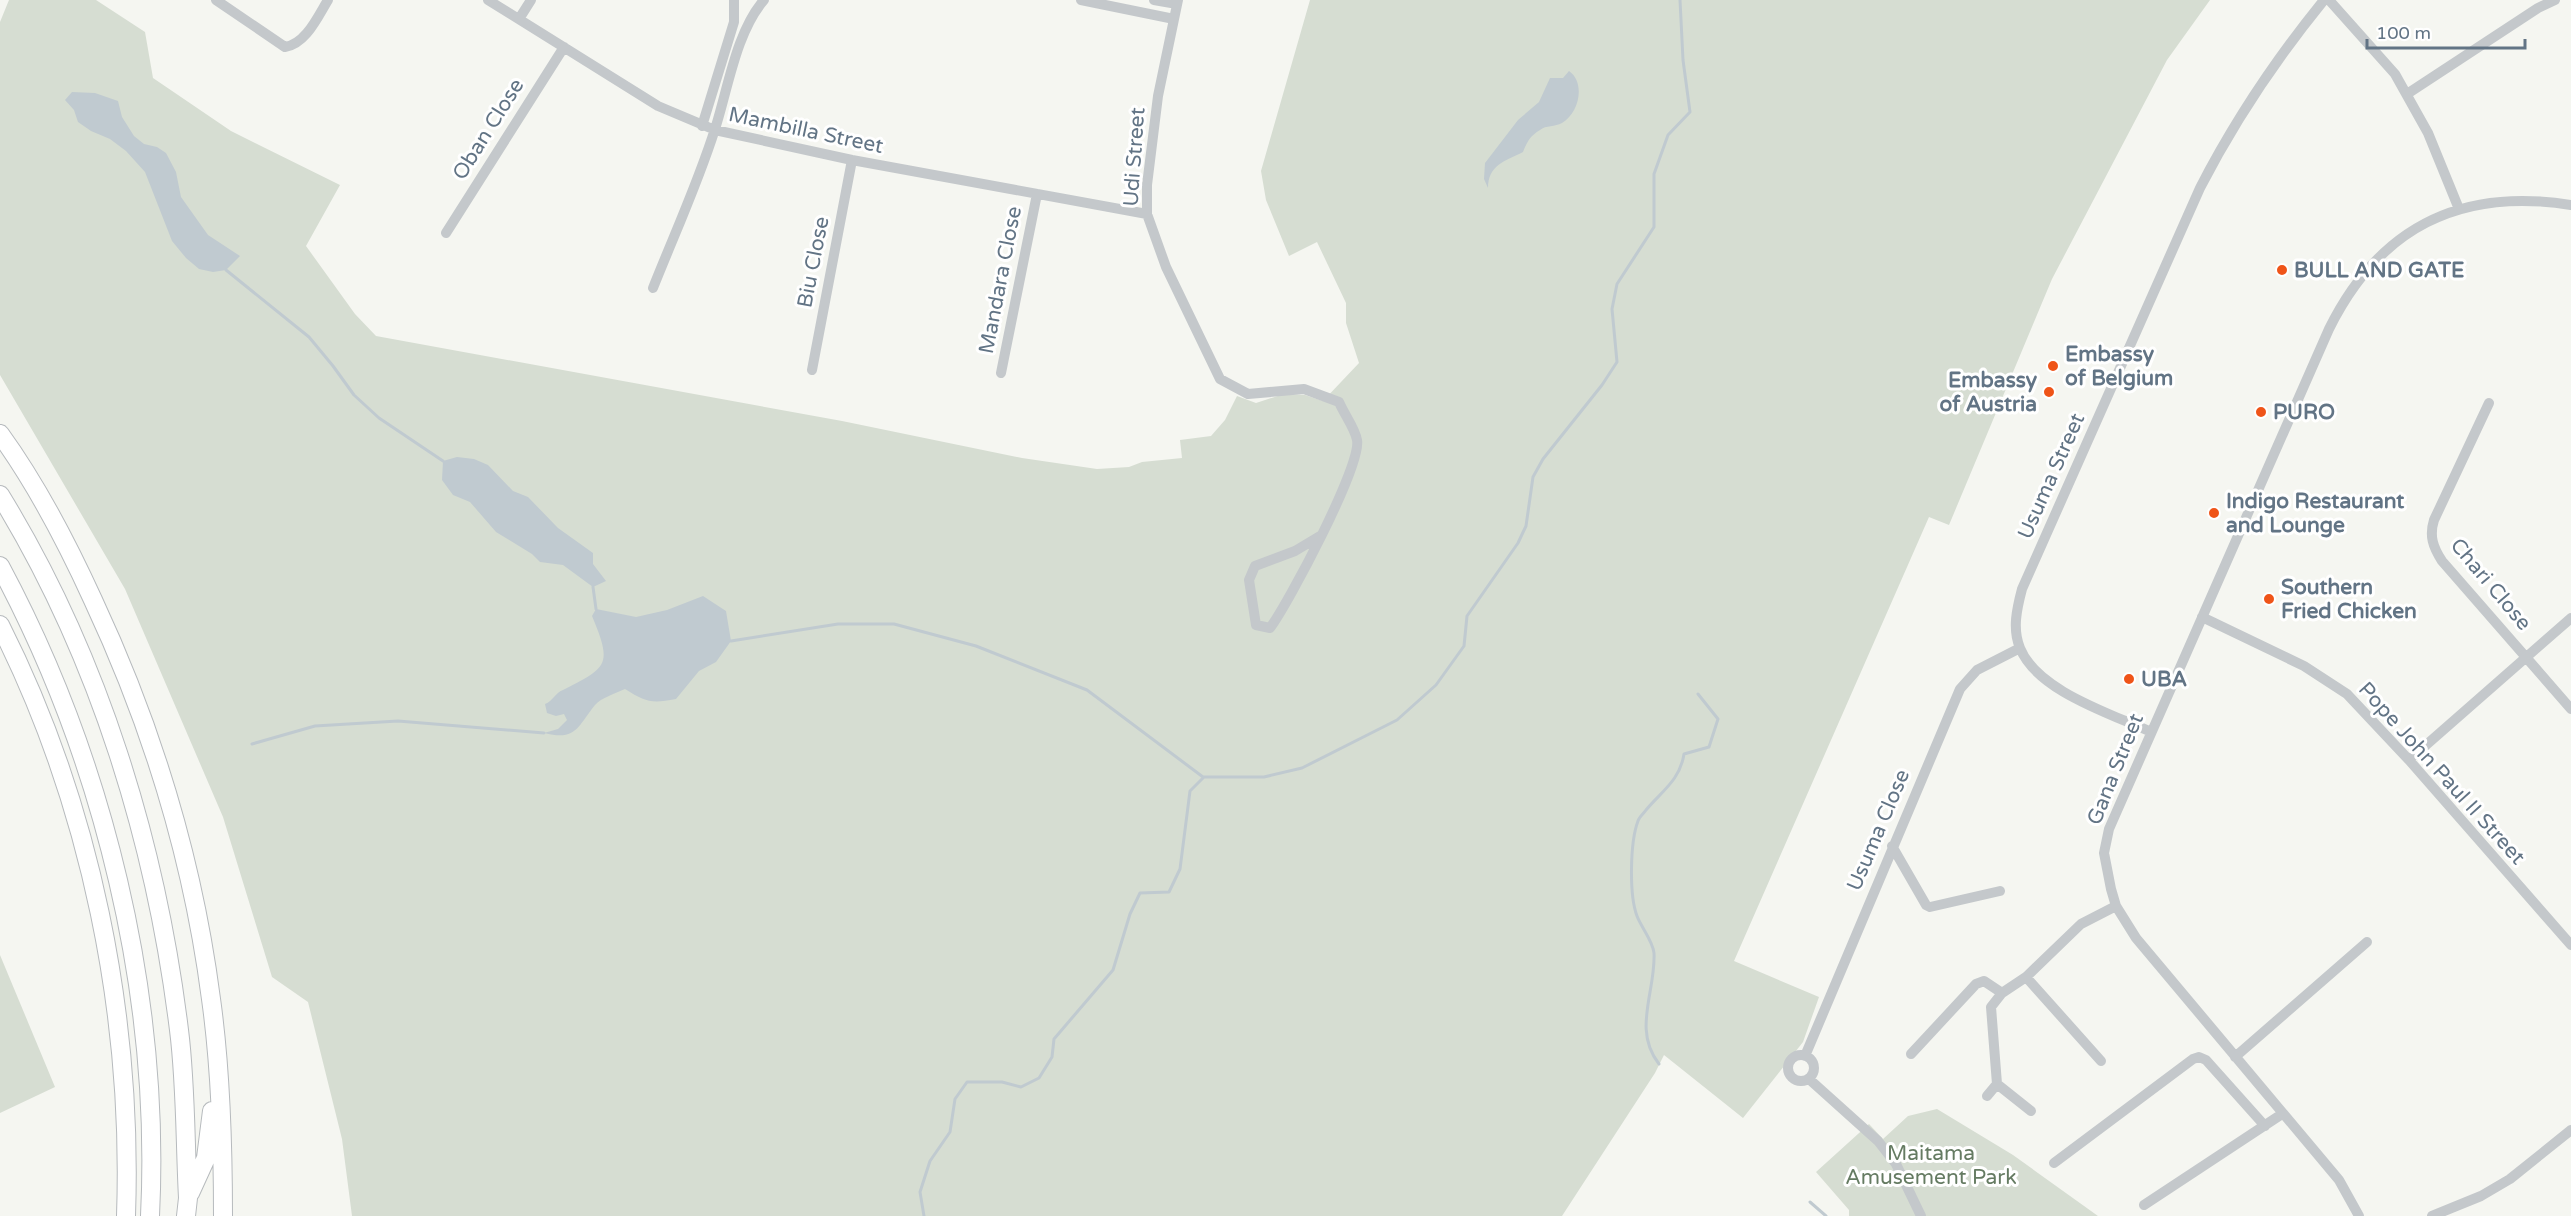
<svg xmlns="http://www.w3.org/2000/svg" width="2571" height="1216" font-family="'Varela Round',sans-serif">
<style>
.green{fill:#d6ddd2}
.water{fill:#c0cad0}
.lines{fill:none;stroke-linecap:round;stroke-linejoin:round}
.stream{stroke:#c0cad0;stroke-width:3}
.highway-casing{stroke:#b6babd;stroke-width:20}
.street{stroke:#c4c8cb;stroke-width:10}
.highway{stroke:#fff;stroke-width:18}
.poi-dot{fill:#ef5418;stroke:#fff;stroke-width:2}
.labels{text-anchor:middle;stroke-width:6;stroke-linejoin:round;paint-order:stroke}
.street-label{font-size:21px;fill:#627485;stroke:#fff}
.poi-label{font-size:21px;font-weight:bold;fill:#627485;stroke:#fff;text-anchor:start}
.park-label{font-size:21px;fill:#657b62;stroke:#fff}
</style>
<rect width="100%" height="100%" fill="#f5f6f1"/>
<path class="green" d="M9 0H96L145 32 153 78 231 131 340 185 306 246 355 314 376 336 842 421 1022 458 1097 469 1129 467 1142 462 1182 458 1180 440 1211 436 1225 420 1237 396 1256 403 1284 394 1305 395 1323 401 1359 363 1346 323V303L1317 242 1289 256 1266 200 1261 171 1310 0H2210L2167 60 2052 279 1949 525 1929 517 1734 961 1819 997 1803 1042 1743 1118 1664 1055 1655 1073 1562 1216H352L342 1139 308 1002 272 977 223 817 125 589 0 375V22Z
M0 955 55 1087 0 1113Z
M1937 1109 2013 1155 2098 1216H1849V1210L1816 1172 1869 1124 1883 1139 1908 1116Z"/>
<path class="water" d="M1569 71C1586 83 1579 113 1562 123 1555 127 1546 125 1540 130 1530 136 1527 142 1523 152 1505 161 1488 165 1488 188L1484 179 1485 163 1518 120 1539 102 1550 78H1563Z
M72 92 95 93 118 101 122 117 134 136 144 144 157 147 166 153 176 172 181 197 208 235 240 256 226 270 213 272 199 269 186 258 172 241 145 172 126 151 110 139 91 131 78 122 74 110 65 100Z
M457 457 474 459 488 465 513 491 528 497 558 528 593 553V564L606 581 593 587 563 565 540 562 532 554 496 532 470 502 453 495 442 480 443 461Z
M703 596 726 611 731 641 716 662 699 671 676 699C651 704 646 702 625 689 616 693 601 698 595 705 577 727 577 741 544 733L558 729 567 720 564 714 556 716 547 713 545 704C553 701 555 693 563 690 607 667 613 666 592 616L596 609 636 617 667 610Z"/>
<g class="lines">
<path class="stream" d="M226 270 309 337 333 366 354 395 379 418 443 461
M593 587 596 609
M731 641 838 624H894L976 646 1087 690 1203 777
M252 744 315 726 398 721 544 733
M1659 1064C1632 1030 1656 991 1654 953 1653 941 1641 927 1637 916 1629 895 1630 842 1638 821 1639 817 1644 813 1646 810 1662 791 1680 780 1684 754L1709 747 1718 719 1698 694
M1810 1202 1826 1216
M924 1216 920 1192 930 1161 950 1132 955 1099 967 1082H1002L1021 1087 1039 1078 1052 1057 1054 1039 1113 970 1130 914 1140 893 1169 892 1180 869 1190 791 1204 777H1264L1302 768 1397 720 1436 685 1464 646 1467 616 1518 543 1526 526 1533 477 1543 459 1602 385 1617 362 1612 309 1617 284 1654 227V174L1668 135 1690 112 1683 60 1680 0"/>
<g class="highway-casing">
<path id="highway" d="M0 434C37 485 67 543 93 600 152 726 193 860 211 999 221 1070 223 1144 223 1216
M0 495C99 656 156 843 179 1030 186 1085 185 1142 188 1198L186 1216
M0 566C104 760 161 995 150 1216
M0 625C91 805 133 1016 126 1216
M190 1193 206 1158 212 1111"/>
</g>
<path class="street" d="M216 0 285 47C306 44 318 16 328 0
M488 0 658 106 715 130 852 160 1147 214
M1081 0 1174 19
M1154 0 1177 4
M1178 0 1158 96 1147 185V214L1166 267 1220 379 1248 394 1304 389 1339 402C1344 414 1355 428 1357 440 1362 465 1288 604 1270 628L1256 625 1249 580 1255 566 1295 551 1320 536
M2329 0 2395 74 2428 133 2459 209
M519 19 531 0
M2407 94 2538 8 2555 0
M702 126 734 22V0
M446 233 564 47
M653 288C674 235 698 183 715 129 728 89 736 32 764 0
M812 370 852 160
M1001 373 1037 194
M2489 403 2434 520C2429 536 2433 547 2442 561L2571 709
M2202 617 2304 666 2347 694 2409 760 2571 945
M2151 732C2112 714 2037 691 2020 648 2012 629 2017 608 2022 589L2200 188C2235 120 2276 59 2324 0
M2409 760 2571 618
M1892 846 1926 905 1930 907 2000 891
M2026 977 2101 1061
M1911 1054 1976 984 1984 981 2002 993
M1788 1068a13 13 0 1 1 26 0a13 13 0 1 1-26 0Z
M1805 1056 1960 689 1977 670 2020 648
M2235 1057 2367 942
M1809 1079 1878 1141 1896 1164 1921 1216
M1987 1096 1997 1084
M2031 1111 1997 1084 1991 1007 2002 993 2026 977 2081 924 2116 906
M2054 1163 2193 1059 2199 1057 2206 1060 2265 1126
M2144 1205 2282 1114
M2359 1216 2339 1180 2136 938 2116 906 2111 889 2104 853 2109 829 2329 329C2379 228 2459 187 2571 205
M2432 1216 2481 1196 2510 1179 2571 1130"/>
<use href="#highway" class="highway"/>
</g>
<g class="poi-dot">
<circle cx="2282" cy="270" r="6"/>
<circle cx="2053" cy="366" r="6"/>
<circle cx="2049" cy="392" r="6"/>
<circle cx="2261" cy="412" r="6"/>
<circle cx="2214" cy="513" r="6"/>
<circle cx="2269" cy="599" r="6"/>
<circle cx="2129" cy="679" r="6"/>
</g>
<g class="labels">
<g class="street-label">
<text transform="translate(488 129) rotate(-58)" y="7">Oban Close</text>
<text transform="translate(806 130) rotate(12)" y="7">Mambilla Street</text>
<text transform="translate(1134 157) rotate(-86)" y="7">Udi Street</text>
<text transform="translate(813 262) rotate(-79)" y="7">Biu Close</text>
<text transform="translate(1000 280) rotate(-79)" y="7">Mandara Close</text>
<text transform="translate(2051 476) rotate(-66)" y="7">Usuma Street</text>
<text transform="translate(2491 584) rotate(50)" y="7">Chari Close</text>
<text transform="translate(2115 769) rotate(-68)" y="7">Gana Street</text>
<text transform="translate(2442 773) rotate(48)" y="7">Pope John Paul II Street</text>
<text transform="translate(1878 830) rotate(-67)" y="7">Usuma Close</text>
</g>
<g class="poi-label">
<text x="2294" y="277">BULL AND GATE</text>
<text x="2065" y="361">Embassy<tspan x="2065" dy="24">of Belgium</tspan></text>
<text x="2037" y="387" text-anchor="end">Embassy<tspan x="2037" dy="24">of Austria</tspan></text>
<text x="2273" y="419">PURO</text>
<text x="2226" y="508">Indigo Restaurant<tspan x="2226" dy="24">and Lounge</tspan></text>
<text x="2281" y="594">Southern<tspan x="2281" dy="24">Fried Chicken</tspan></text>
<text x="2141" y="686">UBA</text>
</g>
<g class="park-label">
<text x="1931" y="1160">Maitama<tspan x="1931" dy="24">Amusement Park</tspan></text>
</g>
</g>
<path d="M2367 39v9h158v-9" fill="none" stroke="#627485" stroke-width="3"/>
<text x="2376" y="39" font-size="18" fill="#627485" stroke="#ffffff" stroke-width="4.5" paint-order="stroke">100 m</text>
</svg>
